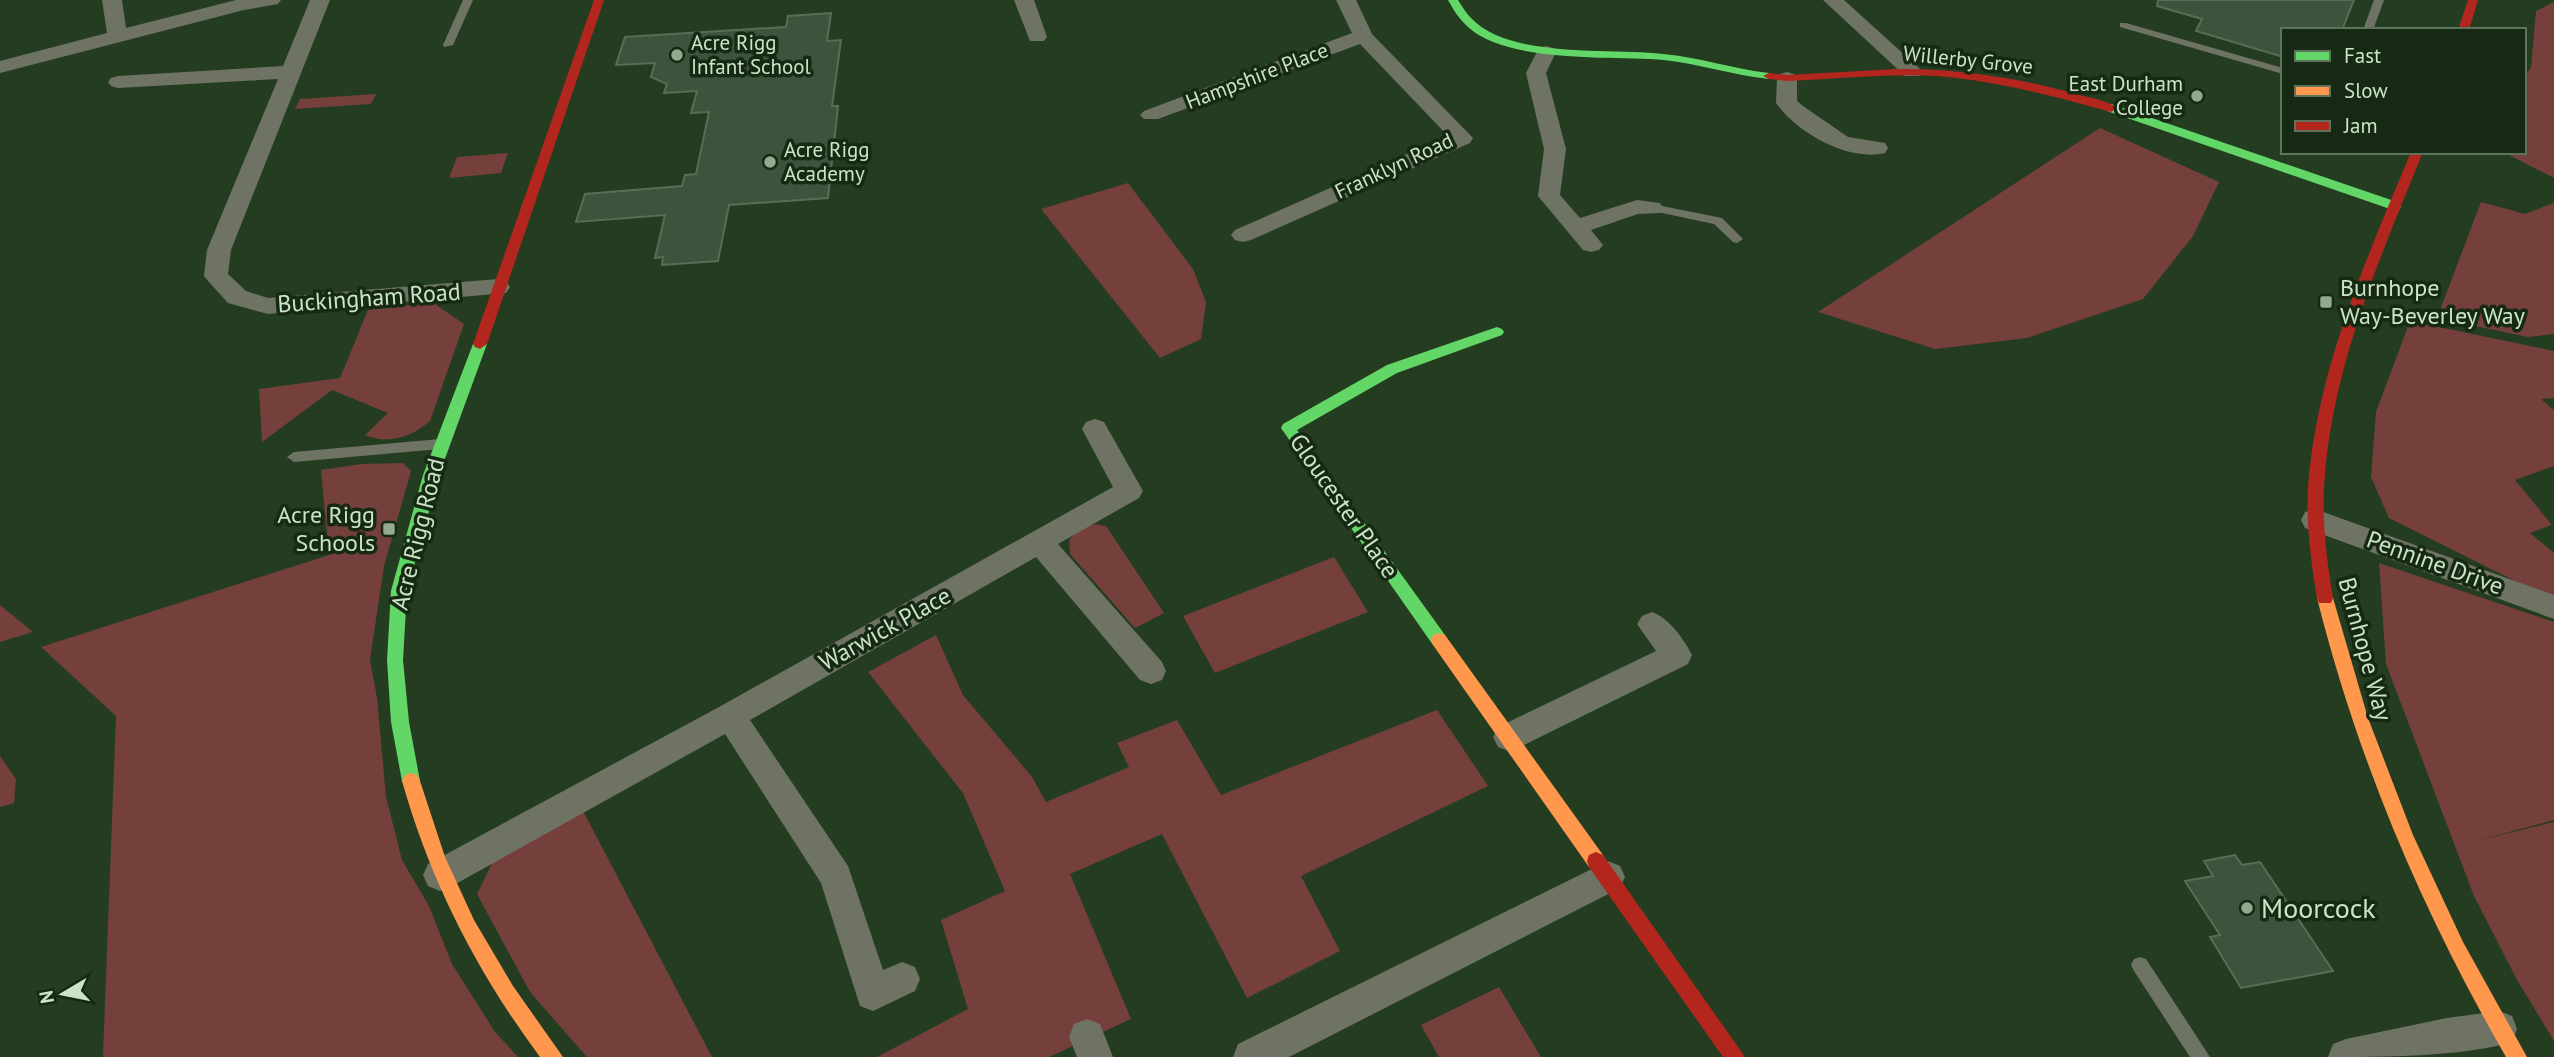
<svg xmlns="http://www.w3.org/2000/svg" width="2554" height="1057" font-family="'PT Sans',sans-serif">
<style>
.green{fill:#753f3b}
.building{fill:#3e533b;stroke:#596d56;stroke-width:2}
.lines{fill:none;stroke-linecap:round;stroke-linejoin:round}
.lane{fill:#6f7363;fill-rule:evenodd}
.street{fill:#6f7363;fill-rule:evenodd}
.fast{fill:#63d668;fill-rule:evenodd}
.slow{fill:#ff974d;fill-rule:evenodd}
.jam{fill:#b3261e;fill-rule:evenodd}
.poi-dot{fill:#91a98d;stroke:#162913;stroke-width:2.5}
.labels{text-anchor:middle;stroke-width:7;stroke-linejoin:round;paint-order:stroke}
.far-poi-label{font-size:21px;fill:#cbe3c7;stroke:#162913;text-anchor:start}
.far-street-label{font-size:21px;fill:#cbe3c7;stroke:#162913}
.poi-label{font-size:24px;fill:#cbe3c7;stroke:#162913;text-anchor:start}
.street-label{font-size:24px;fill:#cbe3c7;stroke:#162913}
.near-poi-label{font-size:28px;fill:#cbe3c7;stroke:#162913;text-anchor:start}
</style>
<rect width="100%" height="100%" fill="#243d21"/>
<path class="green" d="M2552 3H2554V178L2503 152H2524V76L2531 68 2536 11Z
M376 94 371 104 295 109 300 99Z
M2100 128 2219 182 2193 236 2143 299 2027 338 1935 349 1818 312Z
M508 153 501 173 449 178 457 157Z
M1128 183 1193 269 1206 302 1201 339 1160 358 1041 209Z
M2481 202 2525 214 2554 203V334L2528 337 2437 318Z
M432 302 464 324 430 421C412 437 388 445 365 435L388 413 332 390 262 442 259 389 340 378 368 310Z
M2410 321 2554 351V398L2541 399 2554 410V466L2515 480 2552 525 2530 533 2554 553V596L2529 588 2389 518 2371 477 2376 412Z
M403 463 411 471 384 566 370 660 377 698 386 797 402 860 429 906 452 964 495 1032 518 1057H103L116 716 41 647 329 555 321 470 361 464Z
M1095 524 1106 526 1164 613 1135 628 1070 554 1069 540 1080 529Z
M1334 557 1368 612 1215 673 1183 616Z
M2379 563 2554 622V820L2479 840 2554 822V1041L2516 978 2474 896 2386 664Z
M0 605 33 632 0 642Z
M936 635 963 695 1032 777 1046 802 1129 767 1117 743 1177 720 1221 795 1437 710 1488 786 1301 876 1340 951 1247 998 1162 834 1070 874 1131 1019 1049 1057H877L968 1009 941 920 1005 891 963 793 868 672Z
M0 756 16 779 14 803 0 807Z
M582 809 712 1057H587L530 992 477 894 496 855Z
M1499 987 1541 1057H1439L1421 1025Z"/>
<path class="building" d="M2158 0H2354L2342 30H2283V57L2196 31 2202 19 2157 6Z
M831 13 827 41 841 40 832 106H838L828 198 729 205 718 261 662 265 663 257 655 258 665 215 576 222 585 194 682 186 685 175 696 174 709 112 691 113 697 91 664 93 667 84 651 77 655 63 616 65 625 37 786 27 788 16Z
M2235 855 2242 865 2260 862 2333 971 2241 988 2210 937 2220 935 2185 881 2213 876 2204 861Z"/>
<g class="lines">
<path class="lane" d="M463 0H473L453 45 444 47 443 45Z
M2374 0H2384L2373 30H2363Z
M2120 23H2126L2283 68V74L2120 27Z
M1652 204 1722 218 1743 239 1737 243 1733 242 1714 224 1648 210V206Z
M440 439 447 444 440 449 294 462 287 457 294 452Z
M2140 957 2146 959 2210 1057H2190L2134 971 2131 965 2134 959Z"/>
<path class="street" d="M102 0H122L126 28 236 0H281L278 4 244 10 0 73V61L107 33Z
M310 0H330L231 250 228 274 246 291 268 298 498 279 506 281 510 287 506 293 268 314 228 303 208 281 204 276 207 250 278 79 118 88 111 86 108 82 111 78 118 76 283 66Z
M1014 0H1034L1047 37 1044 41H1030Z
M1336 0H1356L1372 34 1473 138 1470 143 1251 240 1243 242 1235 240 1231 235 1235 230 1448 136 1360 44 1158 119H1144L1140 115 1144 111 1352 33Z
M1823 0H1844L1919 68 1922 72 1919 76H1905Z
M1546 46 1553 48 1556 52 1546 73 1566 149 1560 195 1580 218 1637 200 1660 203 1663 208 1660 213 1638 214 1591 230 1603 245 1599 250 1591 252 1583 250 1538 196 1544 149 1526 73 1539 48Z
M1787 72 1794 74 1797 78V101L1803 106 1848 137 1885 143 1888 148 1885 153C1848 162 1796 132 1776 103L1777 78 1780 74Z
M1095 419 1104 422 1143 491 1139 498 1058 544 1162 662 1166 671 1162 680 1151 684 1140 680 1036 557 750 720 848 866 883 970 902 962 915 967 920 979 915 991 873 1011 860 1006 821 883 725 734 452 886 440 891 428 886 423 875 428 864 719 707 1113 487 1082 429 1086 422Z
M2315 509 2554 595V619L2305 528 2301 520 2305 512Z
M1652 612C1669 618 1684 639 1692 655L1688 664 1520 747 1509 751 1498 747 1493 737 1498 727 1656 651 1637 624 1642 616Z
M1608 861 1620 866 1625 877 1620 888 1289 1057H1233L1238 1044Z
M2499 1011 2512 1016 2517 1029 2512 1042C2460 1057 2383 1057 2328 1057L2333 1044 2346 1039 2447 1018Z
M1087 1019 1100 1024 1113 1057H1077L1069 1037 1074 1024Z"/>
<path class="fast" d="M1448 0H1458C1462 6 1466 13 1471 18 1509 59 1611 48 1663 54 1699 57 1733 69 1769 73L1775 76 1769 79C1733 75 1699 64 1664 60 1610 55 1501 65 1463 22 1457 16 1452 7 1448 0Z
M2111 104 2400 203 2401 206 2400 209H2390L2107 111 2105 108Z
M1497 327 1502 329 1504 332 1502 335 1397 373 1297 430 1445 635 1447 640 1445 645 1439 647 1433 645 1281 428 1283 424 1387 365Z
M480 339 487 344 439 475 407 591 403 660 409 722 420 781 417 787 411 789 405 787 402 781 391 722 387 660 391 591 423 475 473 344Z"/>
<path class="slow" d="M2325 591 2331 593 2333 598 2368 718 2413 835 2463 942 2527 1057H2506C2422 911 2358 761 2317 598L2319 593Z
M1439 633 1445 635 1603 855 1605 861 1603 867 1596 870 1589 867 1433 645 1431 640 1433 635Z
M411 773 417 775 420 781 445 857 474 920 513 986 563 1057H540C477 972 431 883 402 781L405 775Z"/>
<path class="jam" d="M594 0H604L487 344 480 349 475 347 473 344Z
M2468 0H2478L2469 30H2458Z
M1896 69C1957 68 2018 78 2077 94 2089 98 2107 100 2117 108L2111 112C2053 96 1997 81 1937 76 1887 73 1837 79 1787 81L1769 79 1763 76 1769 73 1787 75Z
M2411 152H2423C2379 260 2331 369 2324 487 2322 524 2327 561 2333 598L2331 603H2319L2317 598C2311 561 2306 524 2308 487 2317 369 2366 260 2411 152Z
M1596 852 1603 855 1745 1057H1723L1589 867 1587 861 1589 855Z"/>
</g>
<g class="poi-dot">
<circle cx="677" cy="55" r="7"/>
<circle cx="2197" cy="96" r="7"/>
<circle cx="770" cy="162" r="7"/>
<rect x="2319" y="295" width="14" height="14" rx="3.5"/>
<rect x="382" y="522" width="14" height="14" rx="3.5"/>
<circle cx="2247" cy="908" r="7"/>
</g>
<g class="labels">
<g class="far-poi-label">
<text x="691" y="50">Acre Rigg<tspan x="691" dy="24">Infant School</tspan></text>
<text x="2183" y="91" text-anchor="end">East Durham<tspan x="2183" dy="24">College</tspan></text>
<text x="784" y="157">Acre Rigg<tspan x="784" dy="24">Academy</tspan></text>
</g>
<g class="far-street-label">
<text transform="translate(1968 60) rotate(6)" y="7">Willerby Grove</text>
<text transform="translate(1257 76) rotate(-21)" y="7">Hampshire Place</text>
<text transform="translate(1394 166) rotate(-25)" y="7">Franklyn Road</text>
</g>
<g class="poi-label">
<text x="2340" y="296">Burnhope<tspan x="2340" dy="28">Way-Beverley Way</tspan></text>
<text x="375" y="523" text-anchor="end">Acre Rigg<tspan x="375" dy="28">Schools</tspan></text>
</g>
<g class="street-label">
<text transform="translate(369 298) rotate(-4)" y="8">Buckingham Road</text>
<text transform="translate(1344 506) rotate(55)" y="8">Gloucester Place</text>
<text transform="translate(418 534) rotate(-76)" y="8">Acre Rigg Road</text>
<text transform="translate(2435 563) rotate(20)" y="8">Pennine Drive</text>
<text transform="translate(885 629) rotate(-29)" y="8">Warwick Place</text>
<text transform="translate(2365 649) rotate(75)" y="8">Burnhope Way</text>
</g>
<g class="near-poi-label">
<text x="2261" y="918">Moorcock</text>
</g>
</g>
<rect x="2281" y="28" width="245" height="126" fill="#162913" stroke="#5e735b" stroke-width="2"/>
<rect x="2295" y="51" width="35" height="10" fill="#63d668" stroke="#5e735b" stroke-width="2"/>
<text x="2344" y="63" font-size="21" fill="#cbe3c7">Fast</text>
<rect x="2295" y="86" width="35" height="10" fill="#ff974d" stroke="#5e735b" stroke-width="2"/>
<text x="2344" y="98" font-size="21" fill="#cbe3c7">Slow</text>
<rect x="2295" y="121" width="35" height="10" fill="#b3261e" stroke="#5e735b" stroke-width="2"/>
<text x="2344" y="133" font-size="21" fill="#cbe3c7">Jam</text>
<g transform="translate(63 994) rotate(260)" stroke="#162913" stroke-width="5" paint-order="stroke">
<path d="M0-5L12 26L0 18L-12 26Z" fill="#cbe3c7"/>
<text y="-10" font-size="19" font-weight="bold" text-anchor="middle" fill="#cbe3c7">N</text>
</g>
</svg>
